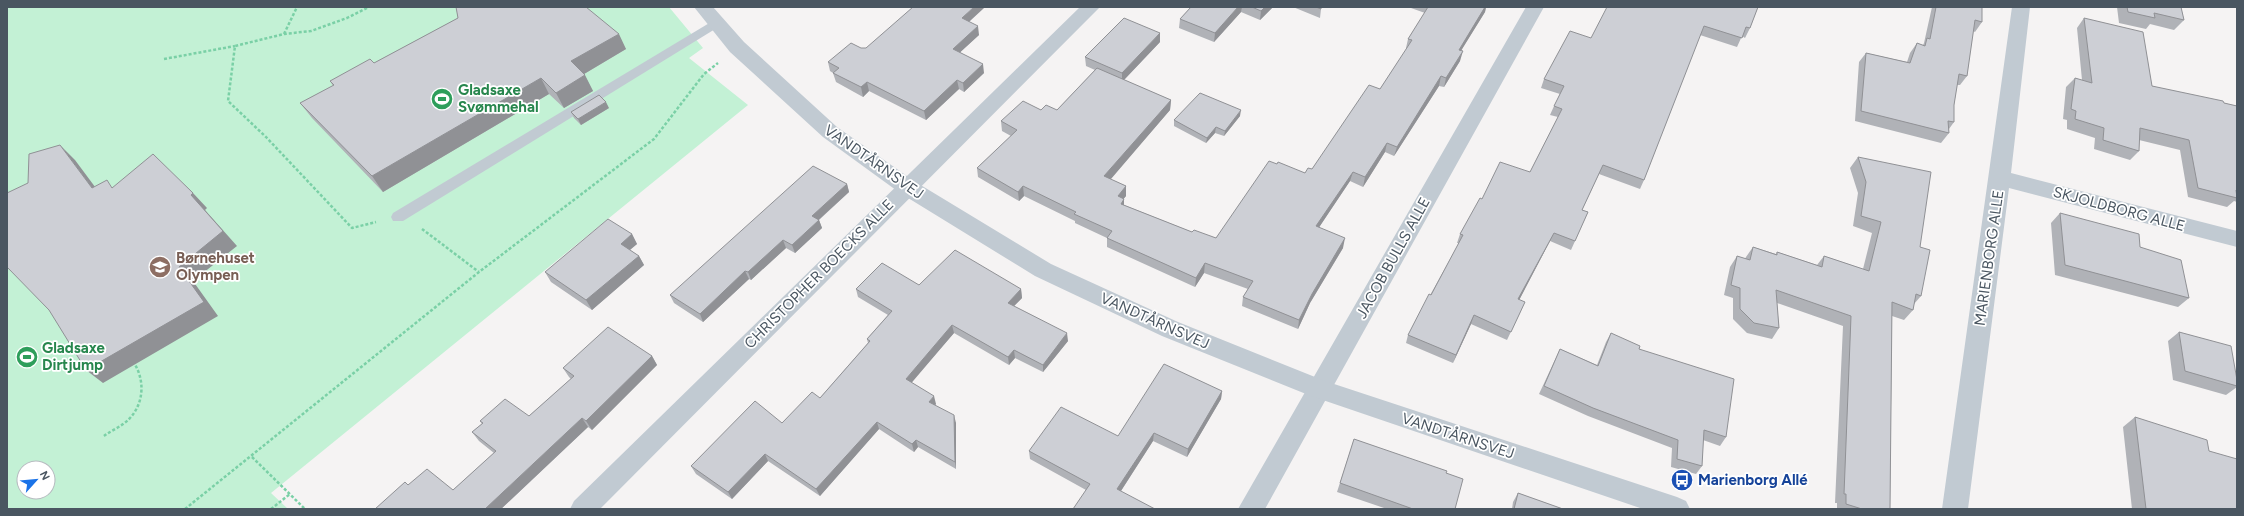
<svg xmlns="http://www.w3.org/2000/svg" width="2244" height="516" font-family="Figtree,sans-serif">
<style>
.green{fill:#c3f1d5;fill-rule:evenodd}
.lines{fill:none;stroke-linecap:round;stroke-linejoin:round}
.path{stroke:#7ad0a6;stroke-width:2.5;stroke-dasharray:3 2;stroke-linecap:butt}
.service{fill:#c1cad2;fill-rule:evenodd}
.minor{fill:#c1cad2;fill-rule:evenodd}
.tertiary{fill:#c1cad2;fill-rule:evenodd}
.wall{fill:#b0b2b7}
.shaded-wall{fill:#909195}
.building{fill:#cdcfd5;stroke:#909195}
.labels{text-anchor:middle;stroke-width:3.5;stroke-linejoin:round;paint-order:stroke}
.leisure-label{font-size:15px;font-weight:bold;fill:#27864d;stroke:#fff;text-anchor:start}
.street-label{font-size:15px;fill:#4a5661;stroke:#fff}
.education-label{font-size:15px;font-weight:bold;fill:#785e54;stroke:#fff;text-anchor:start}
.transit-label{font-size:15px;font-weight:bold;fill:#164399;stroke:#fff;text-anchor:start}
</style>
<rect width="100%" height="100%" fill="#f5f3f3"/>
<path class="green" d="M7 7H669L703 48 689 58 748 105 271 493 288 509H7ZM24 468H48V492H24Z"/>
<g class="lines">
<path class="path" d="M367 8 347 18 311 31 284 34 235 46 228 101 266 137 352 228 376 222
M284 34 297 7
M164 59 235 46
M422 229 479 272
M104 436C112 430 123 426 130 418 144 403 145 380 134 363
M252 457 305 509
M185 509 479 272 654 139 704 74 718 63
M271 509 290 494"/>
<path class="service" d="M716 19 722 23 720 26 403 221H393L391 217 393 213Z"/>
<path class="minor" d="M1080 7H1100L600 509H570L574 501Z
M1526 7H1544L1265 509H1238Z
M2012 7H2030L2011 173 2237 231V247L2009 188 1968 509H1942Z"/>
<path class="tertiary" d="M694 7H713L744 42 837 127 914 181 1051 264 1178 322 1325 381 1677 497 1686 501 1690 509H1643L1311 396 1162 336 1035 276 900 193 823 137 730 52Z"/>
</g>
<path class="wall" d="M456 7H588L587 8 626 49 584 74 593 91 564 108 549 94 383 192 312 118 300 103 333 86 330 81 374 63 458 18Z
M985 7 969 22 979 35 960 52 984 73 964 92 959 89 926 120 869 91 863 97 836 82 833 73 830 71 828 62 861 48H866Z
M1191 7H1273L1260 20 1241 12 1214 42 1179 28 1180 19Z
M1293 7H1321V9L1320 18Z
M1411 7H1486L1485 12 1461 50 1460 61 1444 87 1439 86 1394 156 1385 152 1363 187 1350 181 1319 227 1343 248 1310 303 1298 329 1242 306 1243 297 1248 289 1204 273 1195 287 1107 247V238L1075 223V221L1024 196 1019 201 978 177 977 168 1011 136 1002 131 1001 121 1041 110H1057L1095 70 1086 66 1085 57 1160 42 1124 80 1171 100 1170 110 1110 179 1126 186V196L1123 199H1124V205L1192 232 1216 238 1277 164 1305 173 1312 169 1380 89 1407 49 1406 48 1408 39 1425 13 1411 8Z
M1758 7 1750 28 1745 38 1742 36 1737 47 1700 35 1644 180 1640 189 1599 174 1582 210 1588 212 1571 250 1550 241 1519 300 1525 302 1507 340 1471 324 1453 363 1406 343 1408 335 1459 243H1457L1460 234 1482 199 1530 172 1558 117 1550 115 1554 106 1560 94 1541 88 1544 79 1591 38Z
M1932 7H1982V22L1975 32 1973 31 1967 76 1960 85H1957L1954 105V122L1949 129V133L1941 143 1855 121 1859 62 1866 53 1907 62 1910 53 1917 43 1923 45 1924 43Z
M2117 7H2181L2184 20 2174 30 2150 24 2146 29 2119 23Z
M2084 18 2152 86 2237 106V202L2234 201 2227 207 2188 197 2180 150 2139 140V151L2130 160 2094 149 2095 138 2067 129V120L2063 119 2066 87 2075 78 2082 80 2077 28Z
M609 108 581 125 574 118 571 112Z
M1240 116 1224 136 1215 133 1206 143 1174 126V120Z
M1858 157 1920 247 1921 296 1914 304 1913 310 1904 320 1892 316 1890 509H1837V503H1835L1843 326 1777 303 1779 328 1772 339 1747 333 1733 319V298L1724 295 1730 267 1737 256 1745 259 1746 257 1753 247 1776 254 1777 252 1817 265 1824 256 1863 269 1872 233 1853 226 1858 193 1850 168Z
M847 184 849 192 819 220 822 228 795 253 786 248 751 280 749 279 703 322 674 303 670 295Z
M2060 213 2140 247 2189 298 2178 307 2055 275 2051 223Z
M632 234 637 244 630 250 639 256 644 265 592 310 551 282 545 272Z
M919 285 1021 289 1022 298 1014 306 1068 341 1043 372 1015 358 1009 365 954 333 911 382 936 404 935 405 956 423V469L918 447 914 452 879 429 820 496 768 461 732 499 696 474 691 466 782 423 820 398 868 343 867 339 888 315 858 297 856 289Z
M2179 332 2237 380V387L2226 395 2173 380 2168 341Z
M1611 333 1639 349 1726 437 1720 446 1703 440 1702 466 1696 474 1671 467 1672 448 1588 416 1539 394 1560 349 1597 365 1606 342Z
M652 356 657 365 592 430 588 427 501 509H375L408 485 453 490 494 453 479 441 472 432 482 424 480 421 529 416 571 379 569 377 563 368Z
M1222 391 1221 399 1187 457 1153 441 1121 491 1086 490 1030 459 1029 451 1118 436Z
M2135 417 2209 451 2237 509H2132L2123 427Z
M1354 439 1446 473 1455 509H1387L1337 492Z
M1518 493 1563 509H1512L1513 502Z"/>
<path class="shaded-wall" d="M974 7H985L963 27 962 18Z
M1238 7H1242L1241 12 1214 42 1215 33Z
M1265 7H1273L1260 20 1261 11Z
M1484 7H1486L1485 12 1456 59 1459 50Z
M978 26 979 35 954 58 953 49Z
M1160 33V42L1122 82V73Z
M619 34 626 49 579 77 571 61Z
M1463 51 1460 61 1444 87 1446 78Z
M983 64 984 73 964 92 963 83Z
M585 75 593 91 564 108 556 93Z
M1441 76 1439 86 1394 156 1397 147Z
M541 78 549 94 383 192 372 176Z
M957 80 959 89 926 120 924 111Z
M867 82 869 91 863 97 861 87Z
M1171 100 1170 110 1105 186 1104 176Z
M606 102 609 108 581 125 578 119Z
M1241 110 1240 116 1224 136 1225 131Z
M1216 127 1215 133 1206 143 1207 138Z
M1387 143 1385 152 1363 187 1365 177Z
M60 145 75 160 107 203 92 188Z
M1353 172 1350 181 1314 235 1316 226Z
M847 184 849 192 814 224 812 216Z
M1023 186 1024 196 1019 201 1018 192Z
M1126 186V196L1118 206V196Z
M193 193 207 208 205 210 237 246 193 281 218 316 103 383 86 370 179 267 191 195Z
M1124 199V209L1121 204Z
M819 220 822 228 795 253 792 245Z
M1554 233 1550 241 1515 308 1518 299Z
M632 234 637 244 626 253 621 244Z
M1345 238 1343 248 1310 303 1298 329 1299 320 1312 294Z
M783 240 786 248 751 280 748 272Z
M639 256 644 265 592 310 586 300Z
M1205 263 1204 273 1195 287 1196 278Z
M745 271 749 279 703 322 700 314Z
M1021 289 1022 298 1009 311 1008 303Z
M1474 315 1471 324 1453 363 1456 355Z
M952 325 954 333 908 387 906 379Z
M1067 333 1068 341 1043 372V365Z
M1014 350 1015 358 1009 365 1008 357Z
M652 356 657 365 592 430 586 421Z
M1222 391 1221 399 1187 457 1188 449Z
M934 396 936 404 931 410 929 402Z
M954 415 956 423V469L955 462Z
M582 418 588 427 501 509H485Z
M877 422 879 429 820 496 816 489Z
M1154 433 1153 441 1117 497V489Z
M916 440 918 447 914 452 912 444Z
M765 454 768 461 732 499 728 492Z"/>
<path class="building" d="M456 7H586L619 34 571 61 585 75 556 93 541 78 372 176 300 103 334 85 330 81 370 59 374 63 458 18Z
M913 7H974L962 18 978 26 953 49 983 64 963 83 957 80 924 111 867 82 861 87 833 73 839 68 828 62 851 43 861 48H866Z
M1191 7H1238L1215 33 1180 19Z
M1252 7H1265L1261 11Z
M1316 7H1321V9Z
M1428 7H1485L1459 50 1463 51 1446 78 1441 76 1397 147 1387 143 1365 177 1353 172 1316 226 1345 238 1312 294 1299 320 1243 297 1253 281 1205 263 1196 278 1107 238 1112 231 1074 214 1076 212 1023 186 1018 192 977 168 1017 130 1001 121 1023 101 1041 110 1046 105 1057 110 1097 68 1171 100 1104 176 1126 186 1118 196 1124 199 1121 204 1192 232 1194 230 1216 238 1269 161 1277 164 1278 162 1305 173 1308 168 1312 169 1369 85 1380 89 1412 40 1408 39Z
M1607 7H1758L1750 28 1746 27 1742 38 1704 26 1644 180 1603 165 1582 210 1588 212 1575 241 1554 233 1518 299 1525 302 1511 332 1474 315 1456 355 1408 335 1429 294 1431 295 1463 235 1460 234 1480 198 1482 199 1500 162 1530 172 1562 109 1554 106 1564 86 1544 79 1570 31 1591 38Z
M1936 7H1982V22L1975 20 1967 76 1959 74 1954 105V122L1948 121 1949 133 1861 111 1866 53 1910 63 1917 43 1925 46 1927 38 1930 39Z
M2127 7H2181L2184 20 2154 13 2155 18 2128 12Z
M1124 18 1160 33 1122 73 1085 57Z
M2084 18 2143 32 2152 86 2223 101 2224 103 2237 106V190H2236L2237 198 2198 188 2189 140 2140 128 2139 151 2103 140 2104 128 2075 119 2076 111 2071 109 2075 78 2092 83Z
M1200 93 1241 110 1225 131 1216 127 1207 138 1174 120Z
M599 95 606 102 578 119 571 112Z
M60 145 92 188 107 180 112 188 153 154 193 193 191 195 223 231 179 267 204 302 86 370 49 310 7 267V193L28 183 29 154Z
M1858 157 1931 172 1920 247 1930 250 1921 296 1916 294 1913 310 1892 302 1890 509H1862L1846 504V494H1844L1851 316 1776 290 1779 328 1754 323 1740 309V288L1731 285 1737 256 1750 260 1753 247 1777 255V252L1822 267 1824 256 1869 271 1881 222 1861 216 1866 182Z
M813 166 847 184 812 216 819 220 792 245 783 240 748 272 745 271 700 314 670 295Z
M2060 213 2139 234 2140 247 2181 260 2189 298 2065 265Z
M608 219 632 234 621 244 639 256 586 300 545 272Z
M955 250 1021 289 1008 303 1067 333 1043 365 1014 350 1008 357 952 325 906 379 934 396 929 402 954 415 955 462 916 440 912 444 877 422 816 489 765 454 728 492 691 466 755 401 782 423 812 392 820 398 870 341 867 339 892 311 856 289 882 263 919 285Z
M608 327 652 356 586 421 582 418 485 509H375L405 482 408 485 427 469 453 490 496 451 472 432 483 423 480 421 505 399 529 416 574 376 563 368Z
M2179 332 2231 346 2237 380V386L2185 371Z
M1611 333 1640 346 1639 349 1734 379 1726 437 1704 430 1702 466 1677 459 1678 440 1593 408 1544 386 1560 349 1598 366Z
M1164 364 1222 391 1188 449 1154 433 1117 489 1155 509H1073L1090 484 1029 451 1061 407 1118 436Z
M2135 417 2207 440 2209 451 2237 459V509H2146Z
M1354 439 1447 471 1446 473 1463 479 1455 509H1413L1340 483Z
M1518 493 1563 509H1514Z"/>
<defs>
<g id="stadium-disc" transform="scale(1.15)"><circle r="9.5" fill="#2e9e5b" stroke="#fff"/><path d="M0-5a6.5 5 0 1 0 0 10a6.5 5 0 1 0 0-10ZM-3.5-1.8h7v3.6h-7Z" fill="#fff"/></g>
<g id="school-disc" transform="scale(1.15)"><circle r="9.5" fill="#8d6e63" stroke="#fff"/><path d="M0-5L7-2L0 1L-7-2ZM-4 1L0 2.5L4 1V4Q0 6-4 4Z" fill="#fff"/></g>
<g id="bus-disc" transform="scale(1.15)"><circle r="9.5" fill="#1a4fb4" stroke="#fff"/><path d="M-5-6H5V4H4V6H2V4H-2V6H-4V4H-5ZM-3.5-4V0h7V-4ZM-3.5 1.2v1.5H-2V1.2ZM2 1.2v1.5H3.5V1.2Z" fill="#fff"/></g>
</defs>
<g fill-rule="evenodd">
<use href="#stadium-disc" x="442" y="99"/>
<use href="#school-disc" x="160" y="267"/>
<use href="#stadium-disc" x="27" y="357"/>
<use href="#bus-disc" x="1682" y="480"/>
</g>
<g class="labels">
<g class="leisure-label">
<text x="458" y="95">Gladsaxe<tspan x="458" dy="17">Svømmehal</tspan></text>
<text x="42" y="353">Gladsaxe<tspan x="42" dy="17">Dirtjump</tspan></text>
</g>
<g class="street-label">
<text transform="translate(874 162) rotate(35)" y="5">VANDTÅRNSVEJ</text>
<text transform="translate(2119 209) rotate(15)" y="5">SKJOLDBORG ALLE</text>
<text transform="translate(1393 258) rotate(-61)" y="5">JACOB BULLS ALLE</text>
<text transform="translate(1989 258) rotate(-82)" y="5">MARIENBORG ALLE</text>
<text transform="translate(819 274) rotate(-45)" y="5">CHRISTOPHER BOECKS ALLE</text>
<text transform="translate(1155 321) rotate(24)" y="5">VANDTÅRNSVEJ</text>
<text transform="translate(1458 436) rotate(18)" y="5">VANDTÅRNSVEJ</text>
</g>
<g class="education-label">
<text x="176" y="263">Børnehuset<tspan x="176" dy="17">Olympen</tspan></text>
</g>
<g class="transit-label">
<text x="1698" y="485">Marienborg Allé</text>
</g>
</g>
<rect width="2244" height="516" fill="none" stroke="#4a5661" stroke-width="16"/>
<g transform="translate(36 480) rotate(63)"><circle r="19" fill="#ffffff" stroke="#b7bbc0"/>
<path d="M0-3L7 15L0 10L-7 15Z" fill="#1a73e8"/>
<text y="-6" font-size="11" font-weight="bold" text-anchor="middle" fill="#4a5661">N</text>
</g>
</svg>
